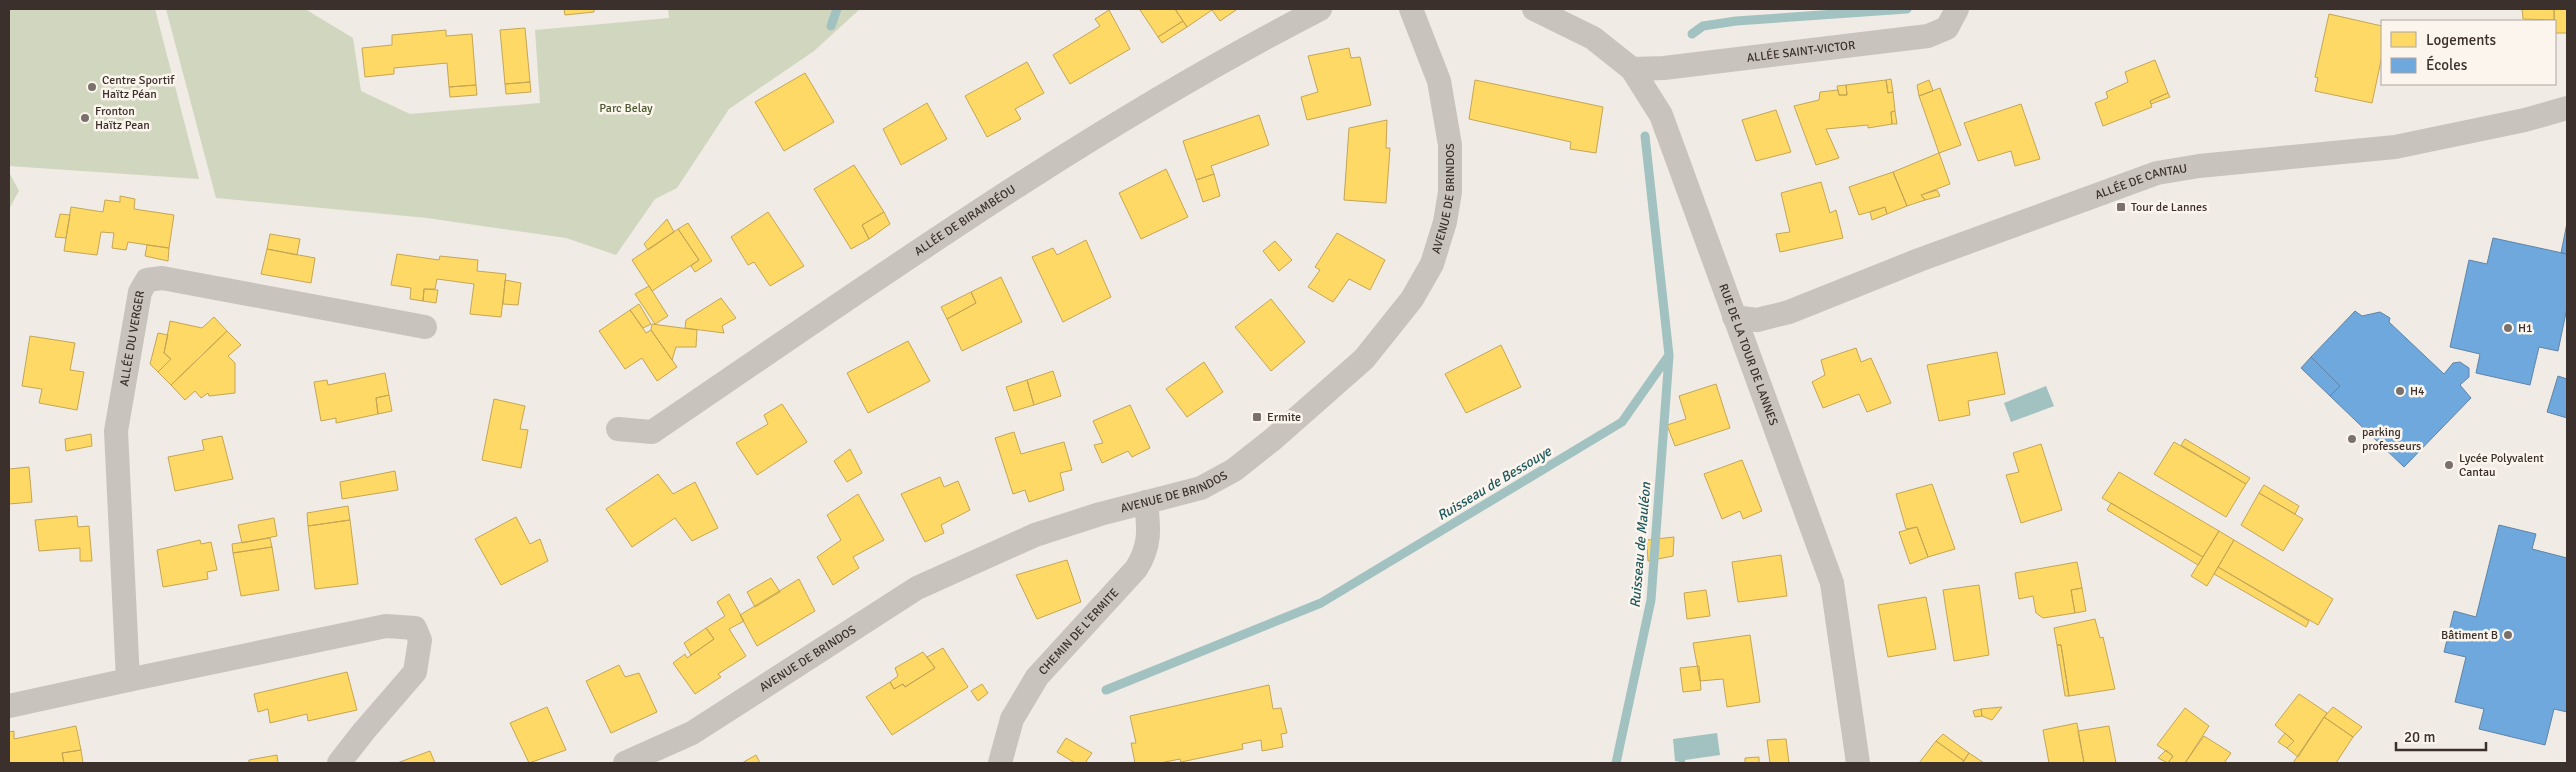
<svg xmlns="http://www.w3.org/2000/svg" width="2576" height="772" font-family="Signika,sans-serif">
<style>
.green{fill:#d1d6bf}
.water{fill:#a1c2c1}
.homes{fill:#ffd966;stroke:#c4a654}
.schools{fill:#6fa8dc;stroke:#5f84a7}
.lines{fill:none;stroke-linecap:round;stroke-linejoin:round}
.stream{stroke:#a1c2c1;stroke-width:9}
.street{stroke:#c9c3be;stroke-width:24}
.poi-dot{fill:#7a716c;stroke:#fbf5ee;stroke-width:2}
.labels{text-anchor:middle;stroke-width:5;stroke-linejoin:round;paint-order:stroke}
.street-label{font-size:12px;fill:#3b302b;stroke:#fbf5ee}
.poi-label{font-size:12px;fill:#3b302b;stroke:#fbf5ee;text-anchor:start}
.park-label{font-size:12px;fill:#4a5a2e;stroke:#fbf5ee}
.water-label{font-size:14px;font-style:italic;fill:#1f5a5e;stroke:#fbf5ee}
</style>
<rect width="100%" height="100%" fill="#f0ebe5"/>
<path class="green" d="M9 9H155L199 179 9 166Z
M166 9H305L353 38 361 91 410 114 540 103 535 30 669 18 668 9H860L814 51 729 109 677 188 655 199 616 255 566 238 427 218 216 198Z
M9 172 19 191 9 209Z"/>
<path class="water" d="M2046 386 2054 406 2011 422 2004 403Z
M1717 733 1720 755 1685 760V763L1675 761 1673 739Z"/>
<path class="homes" d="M551 9H594V12L565 15 564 9Z
M1143 9H1175L1183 21 1158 37 1140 10Z
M1175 9H1235L1236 10 1220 21 1212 10 1187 27Z
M2522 9H2554V20L2523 19Z
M2554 9H2567V33H2555Z
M1109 10 1130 49 1070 84 1053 55 1100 26 1095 19Z
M2329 14 2382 26V56L2372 103 2315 91 2318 78 2315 77Z
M1183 21 1187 27 1162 43 1158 37Z
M525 28 530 82 505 84 500 30Z
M446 30V36L472 34 476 85 449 87 447 63 394 68V74L365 77 362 48 392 45V35Z
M1349 48 1351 58 1360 57 1371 105 1307 120 1301 97 1318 92 1308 56Z
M2155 60 2168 93 2150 101 2152 107 2103 126 2095 103 2108 98 2106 92 2128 82 2125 72Z
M1027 62 1044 93 1015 109 1021 119 987 137 965 96Z
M805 73 834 122 784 151 755 102Z
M1891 79 1893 92 1888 93 1886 80Z
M1475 80 1603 107 1596 153 1570 149 1571 142 1469 119Z
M1886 80 1888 93 1893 92 1895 111 1891 112 1892 124 1868 128V125L1826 129 1839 158 1816 165 1794 106 1819 100 1820 92 1838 90 1839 95H1847L1846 85Z
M1929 80 1933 91 1919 96 1917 85Z
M530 82 531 92 506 94 505 84Z
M476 85 477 95 450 97 449 87Z
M1846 85 1847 95H1839L1837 86Z
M1940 88 1961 145 1939 153 1919 96Z
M2168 93 2170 97 2151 104 2150 101Z
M927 103 947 139 901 165 883 129Z
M2021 104 2040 159 2015 166 2011 151 1978 161 1964 123Z
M1776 110 1791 152 1756 161 1742 120Z
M1895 111 1897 124H1892L1891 112Z
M1259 115 1269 145 1211 166 1214 174 1196 180 1183 141Z
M1387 120 1386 148H1390L1386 203 1344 200 1349 128Z
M1939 153 1950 184 1921 195 1925 200 1907 206 1893 172Z
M854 165 884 212 862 225 869 239 851 249 814 189Z
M1166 169 1188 217 1141 239 1119 193Z
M1893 172 1907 206 1887 214 1885 207 1859 215 1849 187Z
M1214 174 1220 196 1203 202 1196 180Z
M1821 182 1830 213 1836 210 1843 238 1780 252 1776 234 1790 232 1781 193Z
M1937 190 1940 196 1925 200 1921 195Z
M120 196 135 199 134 209 174 215 169 248 128 242 126 250 112 248 114 233 101 232 97 255 64 251 71 207 103 212 105 200 120 202Z
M1885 207 1887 214 1872 220 1870 212Z
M768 212 804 266 770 286 754 262 748 265 731 237Z
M884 212 890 224 869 239 862 225Z
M60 214 70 215 66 238 55 237Z
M667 219 674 232 648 250 644 244Z
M688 223 712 261 695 272 691 266 699 260 678 229Z
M678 229 699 260 652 291 632 260Z
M1337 233 1385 260 1370 290 1349 279 1333 302 1308 287 1320 270 1315 267Z
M270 234 300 239 297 255 267 249Z
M1086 240 1111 297 1063 322 1032 257 1053 248 1057 255Z
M1275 241 1292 260 1279 271 1263 251Z
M147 245 169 248 168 261 145 256Z
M267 249 315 258 311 283 261 274Z
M397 254 439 260 440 256 478 260 477 271 506 274 501 317 470 314 474 284 437 279 435 289H424L423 301 410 299 411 288 391 285Z
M1001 277 1022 322 962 351 947 319 976 303 971 292Z
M505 280 521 283 518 305 503 304Z
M649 286 668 316 655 324 635 294Z
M424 289 438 290 436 303 423 301Z
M971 292 976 303 947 319 941 307Z
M721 298 736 318 722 326 724 333 685 328 686 320Z
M1271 299 1305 342 1271 371 1235 327Z
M639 304 651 324 643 328 630 310Z
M630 310 646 333 651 330 677 367 657 381 642 358 625 369 599 331Z
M214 317 227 331 171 385 158 372 171 359 164 353 170 321 202 328Z
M652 324 697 330 696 347H676L672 360 651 330Z
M227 331 241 345 228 356 235 363V393L209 396 208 393 201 398 195 391 185 400 171 385Z
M158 333 168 335 164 353 171 359 158 372 150 364Z
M30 336 75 343 70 370 84 372 77 410 39 403 42 389 22 386Z
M908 341 930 381 868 413 847 373Z
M1501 345 1521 387 1466 413 1445 374Z
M1856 348 1861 362 1871 358 1891 403 1867 412 1859 394 1823 408 1812 382 1825 375 1821 360Z
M1997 352 2005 394 1968 401 1970 415 1939 421 1927 365Z
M1204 362 1223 392 1187 417 1166 389Z
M1053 371 1061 396 1034 405 1027 380Z
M385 373 389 395 376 398 378 414 336 423V418L321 421 314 382 327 380 328 385Z
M1027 380 1034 405 1014 411 1006 387Z
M1716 384 1730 428 1675 446 1667 425 1686 419 1679 396Z
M389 395 392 411 378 414 376 398Z
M494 399 525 406 520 429 528 430 521 468 482 460Z
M782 404 807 442 757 475 736 443 768 424 764 415Z
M1130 405 1150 448 1132 457 1128 451 1102 463 1094 445 1103 443 1093 421Z
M1014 432 1021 454 1064 442 1072 470 1060 473 1064 490 1029 502 1025 490 1013 494 995 438Z
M91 434 92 446 66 451 65 439Z
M222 436 233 479 175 491 168 457 204 450 202 440Z
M2185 439 2250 478 2246 484 2181 445Z
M2174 442 2246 484 2226 517 2154 474Z
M2041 444 2062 510 2021 523 2006 475 2019 472 2013 453Z
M850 449 862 473 847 482 834 461Z
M1742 460 1762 511 1743 519 1740 511 1722 519 1704 474Z
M29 467 32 502 9 504V469Z
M395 471 398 490 342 499 340 482Z
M2119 472 2219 531 2203 557 2102 498Z
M658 474 673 494 695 482 718 528 692 541 675 518 632 547 606 509Z
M940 477 944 487 958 481 970 510 941 525 944 533 925 542 901 494Z
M1932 484 1955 549 1928 557 1917 527 1906 529 1896 494Z
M2264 485 2299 506 2295 514 2259 493Z
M2259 493 2303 519 2283 551 2241 525Z
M858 494 884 540 853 557 859 568 833 585 817 557 841 540 827 515Z
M2111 503 2203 557 2198 565 2107 510Z
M348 506 350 520 308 526 307 513Z
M77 516 78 527 89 526 92 561H80V548L39 551 35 520Z
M516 517 530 544 540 539 548 561 501 585 475 539Z
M274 518 277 536 242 543 238 525Z
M350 520 358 584 315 589 308 526Z
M1917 527 1928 557 1910 564 1899 532Z
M2219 531 2234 540 2207 586 2191 576Z
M1674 537 1673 556 1648 561 1647 540Z
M270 538 272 547 233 553 232 544Z
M200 540 201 544 211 542 217 570 207 572 208 579 163 587 157 550Z
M2234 540 2333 599 2318 625 2218 567Z
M272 547 279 590 241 596 233 553Z
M1781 555 1787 596 1738 602 1732 562Z
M1067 560 1081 602 1037 619 1016 575Z
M2077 562 2082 588 2071 590 2075 613 2043 618 2036 613 2033 596 2019 599 2015 573Z
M2218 567 2309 621 2306 627 2214 574Z
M771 578 780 592 755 607 747 592Z
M799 579 815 611 757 646 740 615Z
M1979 585 1989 655 1954 661 1943 590Z
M2082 588 2086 611 2075 613 2071 590Z
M1706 590 1710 616 1687 619 1684 593Z
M729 594 744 621 729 629 746 656 718 674 721 677 695 694 673 663 685 654 687 658 714 639 706 628 725 616 717 602Z
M1926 597 1936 649 1888 657 1878 605Z
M2095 619 2100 638 2103 637 2115 689 2069 696 2061 645H2057L2054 628Z
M706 628 714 639 691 655 684 643Z
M1750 635 1760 702 1727 707 1723 679 1700 681 1693 643Z
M2057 645H2061L2069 696H2065Z
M943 648 968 687 892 735 866 697 890 682 894 689 903 684 905 687 935 668 927 657Z
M923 652 935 668 905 687 903 684 894 689 890 682 898 676 895 668Z
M619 665 625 677 639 673 657 712 611 733 586 681Z
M1699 666 1701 690 1683 692 1680 668Z
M347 672 357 710 308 721 307 714 270 723 268 709 258 712 254 694Z
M982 684 988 693 978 701 971 691Z
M1269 685 1273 709 1281 708 1287 733 1281 734 1283 747 1262 751 1261 740 1242 744 1243 749 1181 762 1180 759 1160 763H1135L1131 743H1136L1130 716Z
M2299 694 2327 713 2298 757 2287 748 2294 741 2275 725Z
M547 707 566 750 529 763 510 723Z
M2002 707 1992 720 1982 716 1981 709Z
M2333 707 2362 727 2353 737 2324 717Z
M2185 708 2209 726 2185 763H2168L2173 756 2157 745Z
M1981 709 1982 716 1975 717 1973 711Z
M2324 717 2353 737 2336 763H2293Z
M2077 723 2084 763H2049L2043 730Z
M76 726 81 750 62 753 64 763H9V732L14 731V739Z
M2109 726 2116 763H2084L2078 731Z
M2285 733 2294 741 2287 748 2278 742Z
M1943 734 1969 753 1964 761 1936 741Z
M2204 736 2231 753 2224 763H2185Z
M1066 738 1092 753 1085 763H1075L1057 752Z
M1786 739 1789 763H1770L1767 740Z
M1936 741 1964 761 1962 763H1919Z
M81 750 83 763H64L62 753Z
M2166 750 2173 756 2168 763 2158 758Z
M430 751 435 763H397Z
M1969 753 1984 763H1962Z
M277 755 278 763H249V760Z
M756 755 760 763H742Z
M1759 757V763H1745V758Z"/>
<path class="schools" d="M2567 223V254L2561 253Z
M2493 238 2567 254V308L2558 351 2539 347 2530 385 2476 373 2480 354 2450 347 2469 260 2487 264Z
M2355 311 2362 316 2380 312 2390 318 2389 322 2444 374 2453 363 2460 362 2469 368V377L2460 385 2471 398 2404 467 2330 396 2340 386 2311 357Z
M2311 357 2340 386 2330 396 2301 368Z
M2558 376 2567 379V418L2547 412Z
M2499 525 2536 534 2532 549 2567 558V712L2554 709 2545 745 2479 729 2484 709 2455 702 2466 657 2444 652 2454 611 2476 617Z"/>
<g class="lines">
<path class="stream" d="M831 26 837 9
M1692 34 1703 26 1736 21 1907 9
M1106 690 1321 603 1622 422 1669 355 1645 136
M1616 763 1651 600 1669 356"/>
<g class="street">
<path id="s1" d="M1534 9 1593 38 1632 69 1661 115 1832 583 1858 763"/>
<path id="s2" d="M1632 69 1664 68 1928 36 1947 28 1957 9"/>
<path id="s3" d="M1734 317 1757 320 1789 312 1919 260 2157 173 2199 166 2395 147 2525 120 2567 108"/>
<path id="s4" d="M618 429 652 432C870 284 1085 130 1320 9"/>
<path d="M9 706 128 680"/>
<path id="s5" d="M339 763 364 731 415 672 420 640 415 628 386 626 128 680 116 431 140 292 147 280 162 278 425 327"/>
<path id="s6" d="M625 763 692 733 917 588 1035 535 1100 514 1201 488 1234 470 1272 440 1364 359 1412 299 1432 264 1445 222 1450 192V145L1439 81 1411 9"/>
<path id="s7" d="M1000 763 1012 719 1037 677 1136 569C1151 546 1149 528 1146 502"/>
</g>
</g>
<g class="poi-dot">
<circle cx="92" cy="87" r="5"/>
<circle cx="85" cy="118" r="5"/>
<rect x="2116" y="202" width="10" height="10" rx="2.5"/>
<circle cx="2508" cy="328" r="5"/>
<circle cx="2400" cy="391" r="5"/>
<rect x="1252" y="412" width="10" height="10" rx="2.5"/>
<circle cx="2352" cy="439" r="5"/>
<circle cx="2449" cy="465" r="5"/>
<circle cx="2508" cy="635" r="5"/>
</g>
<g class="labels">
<g class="street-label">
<text dy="4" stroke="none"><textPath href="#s2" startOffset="170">ALLÉE SAINT-VICTOR</textPath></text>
<text dy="4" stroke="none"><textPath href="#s3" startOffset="432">ALLÉE DE CANTAU</textPath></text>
<text dy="4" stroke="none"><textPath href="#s6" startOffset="1036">AVENUE DE BRINDOS</textPath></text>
<text dy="4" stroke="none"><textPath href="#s4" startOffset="412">ALLÉE DE BIRAMBÉOU</textPath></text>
<text dy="4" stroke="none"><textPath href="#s5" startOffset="800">ALLÉE DU VERGER</textPath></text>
<text dy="4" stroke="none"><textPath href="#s1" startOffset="425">RUE DE LA TOUR DE LANNES</textPath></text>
<text dy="4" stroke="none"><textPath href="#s6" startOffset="616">AVENUE DE BRINDOS</textPath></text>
<text dy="4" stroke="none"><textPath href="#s7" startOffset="156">CHEMIN DE L'ERMITE</textPath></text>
<text dy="4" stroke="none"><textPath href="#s6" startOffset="211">AVENUE DE BRINDOS</textPath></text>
</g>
<g class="poi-label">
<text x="102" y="84">Centre Sportif<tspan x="102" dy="14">Haïtz Péan</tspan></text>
<text x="95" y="115">Fronton<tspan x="95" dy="14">Haïtz Pean</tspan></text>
<text x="2131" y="211">Tour de Lannes</text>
<text x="2518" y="332">H1</text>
<text x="2410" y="395">H4</text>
<text x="1267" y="421">Ermite</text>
<text x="2362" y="436">parking<tspan x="2362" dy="14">professeurs</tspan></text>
<text x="2459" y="462">Lycée Polyvalent<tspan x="2459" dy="14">Cantau</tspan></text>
<text x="2498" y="639" text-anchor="end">Bâtiment B</text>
</g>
<g class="park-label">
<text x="626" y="112">Parc Belay</text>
</g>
<g class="water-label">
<text transform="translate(1494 483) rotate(-31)" y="5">Ruisseau de Bessouye</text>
<text transform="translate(1640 545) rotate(-85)" y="5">Ruisseau de Mauléon</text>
</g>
</g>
<rect width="2576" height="772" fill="none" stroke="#3b302b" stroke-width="20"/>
<rect x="2381" y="20" width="175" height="65" fill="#fbf5ee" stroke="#aea6a0"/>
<rect x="2391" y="32" width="25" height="15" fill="#ffd966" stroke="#aea6a0"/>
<text x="2426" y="45" font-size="15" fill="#3b302b">Logements</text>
<rect x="2391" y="58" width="25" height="15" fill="#6fa8dc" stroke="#aea6a0"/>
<text x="2426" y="70" font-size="15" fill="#3b302b">Écoles</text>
<path d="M2396 742v8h90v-8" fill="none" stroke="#3b302b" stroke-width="2.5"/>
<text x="2404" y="742" font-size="15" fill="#3b302b" stroke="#fbf5ee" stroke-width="4" paint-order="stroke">20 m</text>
</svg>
